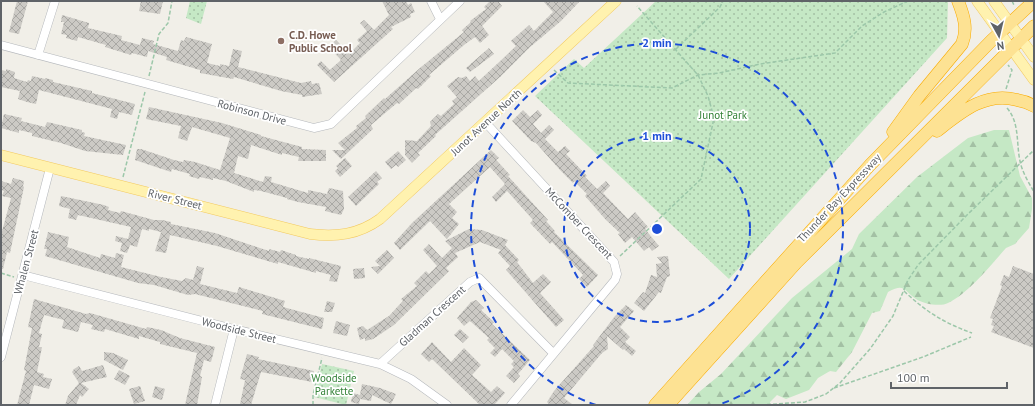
<svg xmlns="http://www.w3.org/2000/svg" width="1035" height="406" font-family="'PT Sans',sans-serif">
<style>
.forest{fill:url(#forest-firs)}
.park{fill:url(#park-dots)}
.building{fill:url(#building-cross-hatch)}
.lines{fill:none;stroke-linecap:round;stroke-linejoin:round}
.minor-casing{stroke:#b5b8bc;stroke-width:9}
.major-casing{stroke:#f2c960;stroke-width:11}
.highway-casing{stroke:#f9ab00;stroke-width:13}
.path{stroke:#9cc7a9;stroke-width:1.5;stroke-dasharray:4 2;stroke-linecap:butt}
.minor{stroke:#fff;stroke-width:8}
.major{stroke:#fff2af;stroke-width:10}
.highway{stroke:#fde293;stroke-width:12}
.ring{fill:none;stroke:#1d4ed8;stroke-width:2;stroke-dasharray:7 5}
.education-dot{fill:#8d6e63;stroke:#fff;stroke-width:1.5}
.labels{text-anchor:middle;stroke-width:3.5;stroke-linejoin:round;paint-order:stroke}
.education-label{font-size:11px;font-weight:bold;fill:#785e54;stroke:#fff;text-anchor:start}
.street-label{font-size:11px;fill:#5f6368;stroke:#fff}
.park-label{font-size:11px;fill:#348238;stroke:#fff}
.centre{fill:#1d4ed8;stroke:#fff;stroke-width:2}
.ring-label{font-size:12px;text-anchor:middle;font-weight:bold;fill:#1d4ed8;stroke:#fff;stroke-width:3.5;stroke-linejoin:round;paint-order:stroke}
</style>
<defs>
<pattern id="forest-firs" width="22" height="20" patternUnits="userSpaceOnUse"><rect width="22" height="20" fill="#c5e8c5"/><path d="M5 1l3.5 6h-7zM16 11l3.5 6h-7z" fill="#a3c0a4"/></pattern>
<pattern id="park-dots" width="8" height="8" patternUnits="userSpaceOnUse"><rect width="8" height="8" fill="#c5e8c5"/><path d="M2 2h.1M6 6h.1" fill="none" stroke="#a3c0a4" stroke-width="1.8" stroke-linecap="round"/></pattern>
<pattern id="building-cross-hatch" width="8" height="8" patternUnits="userSpaceOnUse"><rect width="8" height="8" fill="#cccac5"/><path d="M0 0l8 8M0 8l8-8" fill="none" stroke="#a9a8a4"/></pattern>
</defs>
<rect width="100%" height="100%" fill="#f1efe8"/>
<path class="forest" d="M994 130H1009L1020 176 1032 198V209L1029 228 1015 244 1006 248C991 265 969 293 948 303 941 307 923 304 916 299 903 290 905 283 888 292L880 311 872 313 852 352 836 372 830 371 818 378 809 390 786 399 777 395 770 402V405H687L699 392 721 374 792 298 852 249 859 234 917 177 968 138Z"/>
<path class="park" d="M190 1H207L201 24 186 18Z
M656 1H948L947 38 729 279 535 96 574 59 584 68Z
M322 364 354 371 346 405 314 397Z"/>
<path class="building" d="M17 1H28L19 34 9 32Z
M141 1H163L160 14 139 11Z
M382 1H406L408 5 411 3 415 12 410 14 411 17 391 27 393 29 334 82 317 65 321 61 330 70 341 60 329 47 336 40 349 54 360 43 357 40 367 31 360 23 364 20 374 30 389 15Z
M490 1H498L502 6 482 26 489 35 480 43 475 37 464 45 429 75 431 76 418 89 416 88 399 104 397 103 371 125 373 129 341 159 332 150H345L338 143 357 128 356 126 366 118 365 116 384 98 385 99 420 68 464 32 462 30 471 22 470 21 486 9 484 7Z
M543 1H580L561 21 529 48 500 77 435 135 436 136 418 153 420 155 412 163 405 155V140L417 141 431 126 430 122 438 114 441 116 454 104 452 101 457 97 447 86 458 77 462 78 466 76 470 81 475 76 479 81 516 46 511 41 529 25 534 31 553 12Z
M62 15 89 23 88 28 122 36 121 40 140 45 142 38 154 41 153 44 178 51 181 40 184 41 186 37 212 44 207 63 220 66V64L229 66 233 49 242 51 238 67 301 83 311 81 312 84 319 83 322 94 302 97V95L281 91 234 77 233 79 200 73V70L166 60 167 57 148 51 147 57 132 53 131 55 105 47 106 45 78 37 77 41 66 38 67 35 61 34 64 22H61Z
M489 48 494 54 470 72 466 68Z
M6 69 15 72 14 78 27 82 28 80 31 81 32 76 45 79V78L53 80V82L92 91V93L135 104 132 115 119 112 117 119 110 117 112 109 39 90 36 104 27 102 18 99 20 91 1 87V70L6 71Z
M149 107 222 123 261 135V136L302 147V149L326 150V161H298L299 157 282 153V155L251 145 248 159 238 156 234 173 263 182 265 176 272 177 271 182 308 193V190L327 194 329 188 343 191 344 209 341 215 325 211 326 207 298 202 287 199V198L261 191 254 190V192L226 181 213 178V180L200 177 199 179 189 176 190 174 172 169 171 172 135 160 137 149H141L174 160 183 162 184 160 195 162 220 170 230 138 192 127 187 141 178 138 181 126 146 119Z
M523 110 530 117 538 110 542 115 533 124 541 133 549 125 554 130 545 139 558 152 565 146 570 151 566 154 587 176 585 177 597 189 606 181 610 186 603 193 628 219 635 212 648 227 645 229 659 246 652 251 649 247 644 251 632 237 625 243 618 234 620 233 606 220 585 196 587 194 574 181 573 183 560 170 536 143 531 141 512 121Z
M4 114 22 118 21 121 45 127 47 122 82 130V132L85 133 84 136 126 145 123 155 85 151 61 143 32 136V133L19 130V133L1 128Z
M491 150 499 158 496 160 510 175 508 176 548 220 546 221 555 231 554 232 598 275 587 287 579 279 583 275 552 242 550 244 530 223 533 220 507 191 496 202 492 197 505 184 490 167 449 204 457 212 452 218 459 224 447 239 430 221 400 250 394 243 412 223Z
M398 151 406 160 398 167 396 165 391 169 385 162Z
M345 158 352 166 340 177 335 171 338 168 336 166Z
M376 171 382 178 377 182 379 184 356 206 348 197Z
M13 178 24 181 23 186 24 187 10 253 7 252 3 269H1V235L11 198 2 196 4 191 1 190V181L11 184Z
M61 196 104 205 109 207 108 210 120 213 121 211 154 220H162L171 222V224L215 233 269 251V249L280 252 281 250 296 255V256L309 259V258L341 266 337 282 329 281 331 275 316 271V273L278 262V264L217 246 170 235 166 253 155 251 161 232 149 229V231L142 229 137 247 130 245 127 253 120 251 122 243 115 241 116 236 128 239 131 227 78 215 76 220 68 218 70 209 59 206Z
M469 229 482 230 508 240 505 245 519 260 517 262 533 283 543 274 551 282 540 293 564 320 556 327 506 270 510 266 498 253 501 250 480 242 455 253 458 257 446 268 449 271 394 325 373 339 365 341V338L360 340 357 328 363 326 367 330 389 316 403 301 401 299 417 286 414 283 426 271 429 274 437 266 423 250 429 244 442 258 452 248 445 241Z
M48 232 69 237 67 247 100 258 101 254 115 258 116 253 124 255 121 267 161 277 182 281 186 278 193 280 197 266 204 268 200 284 237 293 239 287 285 301 283 307 324 318 322 329 262 314 263 311 195 294 188 295 154 285 138 283 45 256 47 249H44Z
M387 250 394 258 378 274 371 267 380 266 375 261Z
M668 256 670 276 667 277 661 293 659 292 644 311 634 303 643 292 645 293 651 275 657 277 656 264 662 263 657 257Z
M1013 266 1034 274V348L991 332 994 326 991 325 993 319 990 318 1002 286 1000 285 1004 275 1009 277Z
M364 268 365 278 354 279 353 269Z
M34 299 86 314 90 313 146 329 147 327 161 330 180 338 215 347 211 362 204 360 200 376 202 377 197 405H185L197 353 160 344V342L139 336V339L105 329 104 332 91 329 93 325 81 322 78 332 62 328 64 320 44 315 39 333 42 334 39 347H42L37 372 44 374 43 377 52 379 49 389 34 385 29 405H17L26 371 24 370 32 328 28 327Z
M476 300 484 308 481 310 494 322 492 324 530 360 518 374 520 376 514 383 506 376 514 367 511 364 514 361 502 349 495 357 490 353 495 348 487 340 489 338 470 321 464 326 457 318 471 302Z
M327 301 335 303 332 312H324Z
M626 305 634 311 620 327 630 337 625 342 636 351 632 356 624 349 623 350 607 336 608 349 602 353 564 398 573 405H550L547 402 554 391 594 346 593 345 615 316Z
M336 321 350 325 347 336 333 333Z
M460 329 469 337 463 343 454 335Z
M432 342 451 362 464 348 481 365 472 375 491 392 497 386 505 393 494 405H480L432 359 429 362 421 354Z
M104 352 113 353 128 360 123 370 104 360Z
M247 354 259 357 258 359 314 371 312 382 261 372 251 405 240 404 245 380 240 379Z
M103 365 107 377 81 383 89 389 82 397 80 395 76 405H65L68 396 79 383 72 372 74 369 79 366 82 371Z
M119 370 130 376 125 385 114 379Z
M362 384 380 388 396 394 391 404 372 395 371 401 360 399 359 404 351 402 353 393 360 395Z
M140 386 145 401 134 404 129 389Z
M155 386 165 389 162 400 152 397Z"/>
<g class="lines">
<g class="minor-casing">
<path id="minor" d="M431 1 440 19
M1 45 314 128 331 124 460 1
M38 55 55 1
M485 122 614 262 617 274 615 280 511 405
M23 275 230 328 380 364 411 379 447 405
M1 357 50 168
M380 364 470 282 479 278 553 353
M215 405 234 329"/>
</g>
<g class="major-casing">
<path id="major" d="M977 1 1034 80
M994 1 1034 57
M1 155 310 234C336 237 358 235 380 219L616 1"/>
</g>
<g class="highway-casing">
<path id="highway" d="M937 131C960 113 985 91 1017 100 1023 101 1029 103 1034 106
M893 132 919 96 962 44C968 29 964 16 958 1
M655 405 870 165 991 41 1034 1
M668 405 797 262 1034 26"/>
</g>
<path class="path" d="M1012 1 1014 5
M676 49 720 7 723 1
M554 70 568 83 672 88 698 75 719 73 760 64 835 53 862 26 884 12 908 1
M149 76 159 34 168 23 172 1
M1006 89 1012 70 1008 65
M1007 108C1020 123 1016 143 1020 161 1022 172 1029 183 1034 192
M123 177 145 92
M620 256 701 179 714 118 708 96 698 75 637 6
M1 273 14 277
M904 291C925 311 944 323 972 333
M834 388 923 357 971 337
M313 405V395L322 358
M761 405 805 402 826 394 840 383 870 349 893 316 908 280 918 265 967 215 1034 150"/>
<use href="#minor" class="minor"/>
<use href="#major" class="major"/>
<use href="#highway" class="highway"/>
</g>
<g class="ring">
<circle cx="657" cy="229" r="93"/>
<path d="M596 405A186 186 0 1 1 718 405"/>
</g>
<circle class="education-dot" cx="281" cy="41" r="4"/>
<g class="labels">
<g class="education-label">
<text x="289" y="39">C.D. Howe<tspan x="289" dy="13">Public School</tspan></text>
</g>
<g class="street-label">
<text transform="translate(252 112) rotate(15)" y="4">Robinson Drive</text>
<text transform="translate(486 122) rotate(-43)" y="4">Junot Avenue North</text>
<text transform="translate(839 198) rotate(-47)" y="4">Thunder Bay Expressway</text>
<text transform="translate(175 199) rotate(14)" y="4">River Street</text>
<text transform="translate(579 223) rotate(47)" y="4">McComber Crescent</text>
<text transform="translate(26 262) rotate(-75)" y="4">Whalen Street</text>
<text transform="translate(432 316) rotate(-42)" y="4">Gladman Crescent</text>
<text transform="translate(239 330) rotate(14)" y="4">Woodside Street</text>
</g>
<g class="park-label">
<text x="723" y="119">Junot Park</text>
<text x="334" y="382">Woodside<tspan x="334" dy="13">Parkette</tspan></text>
</g>
</g>
<circle cx="657" cy="229" r="6" class="centre"/>
<g class="ring-label">
<text x="657" y="47">2 min</text>
<text x="657" y="140">1 min</text>
</g>
<rect width="1035" height="406" fill="none" stroke="#5f6368" stroke-width="4"/>
<g transform="translate(999 36) rotate(172)" stroke="#ffffff" stroke-width="3" paint-order="stroke">
<path d="M0-3L7 15L0 10L-7 15Z" fill="#5f6368"/>
<text y="-6" font-size="11" font-weight="bold" text-anchor="middle" fill="#5f6368">N</text>
</g>
<path d="M891 382v6h116v-6" fill="none" stroke="#5f6368" stroke-width="2"/>
<text x="897" y="382" font-size="12" fill="#5f6368" stroke="#ffffff" stroke-width="3" paint-order="stroke">100 m</text>
</svg>
